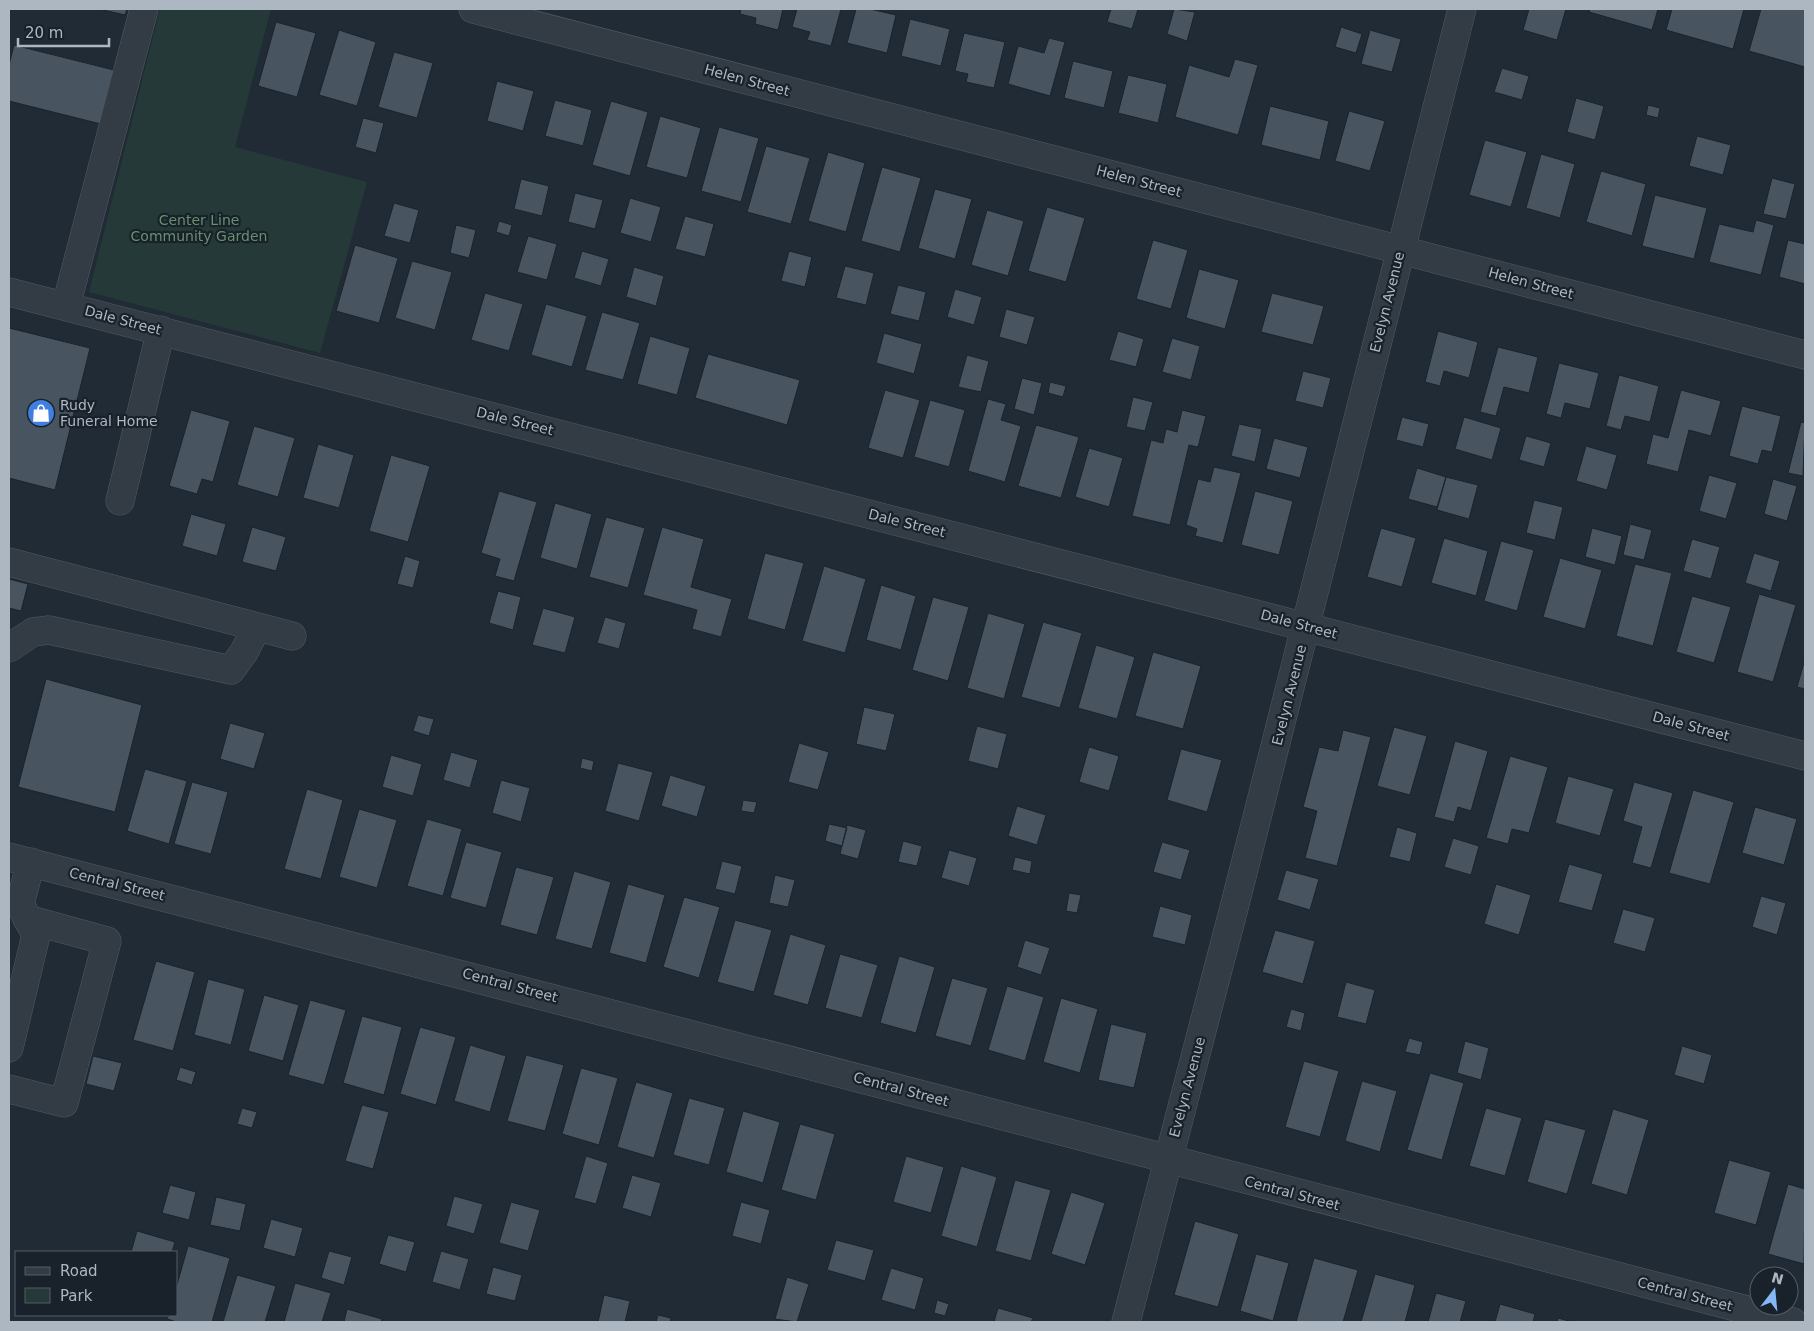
<svg xmlns="http://www.w3.org/2000/svg" width="1814" height="1331" font-family="'DejaVu Sans',sans-serif">
<style>
.green{fill:#253938}
.building{fill:#485560;stroke:#1b232c}
.lines{fill:none;stroke-linecap:round;stroke-linejoin:round}
.minor-casing{stroke:#515a63;stroke-width:29}
.minor{stroke:#333c45;stroke-width:28}
.labels{text-anchor:middle;stroke-width:4.5;stroke-linejoin:round;paint-order:stroke}
.street-label{font-size:14px;fill:#adb7c2;stroke:#19212a}
.park-label{font-size:14px;fill:#67916c;stroke:#19212a}
.poi-label{font-size:14px;fill:#adb7c2;stroke:#19212a;text-anchor:start}
</style>
<rect width="100%" height="100%" fill="#202b35"/>
<path class="green" d="M160 9H271L235 147 367 182 320 353 89 292Z"/>
<path class="building" d="M99 9H127L125 15Z
M741 9H783L778 30 755 24 756 18 740 14Z
M797 9H841L831 46 807 40 810 32 792 27Z
M856 9H870L896 15 887 53 847 43Z
M1111 9H1138L1132 29 1107 22Z
M1174 9 1195 12 1187 41 1167 34Z
M1529 9H1566L1557 40 1523 30Z
M1590 9H1658L1652 30 1589 12Z
M1672 9H1744L1733 49 1666 30Z
M1761 9H1805V67L1749 51Z
M910 19 950 29 941 66 901 56Z
M276 22 316 33 297 97 258 86Z
M1341 27 1362 34 1356 53 1335 47Z
M339 30 376 42 357 106 319 95Z
M1370 30 1401 39 1392 72 1361 64Z
M964 33 1005 42 994 88 966 82 968 74 955 71Z
M1049 38 1065 42 1050 96 1008 84 1018 46 1044 53Z
M14 45 118 71 105 125 9 101V65Z
M394 52 433 63 417 118 378 107Z
M1235 59 1258 65 1238 135 1175 117 1189 65 1229 77Z
M1073 61 1113 71 1104 108 1064 98Z
M1502 68 1529 76 1522 100 1494 92Z
M1128 75 1167 84 1158 123 1118 113Z
M497 81 534 91 523 131 487 121Z
M1576 98 1604 106 1595 140 1567 132Z
M555 100 592 110 583 146 545 136Z
M611 101 648 112 630 176 592 165Z
M1648 105 1660 108 1658 118 1646 115Z
M1270 106 1329 121 1320 160 1261 145Z
M1349 111 1385 121 1370 171 1335 161Z
M660 116 701 128 687 178 646 167Z
M363 118 384 123 376 153 355 147Z
M719 127 759 138 741 202 701 191Z
M1697 136 1731 145 1723 175 1689 166Z
M1485 140 1527 152 1511 207 1469 195Z
M766 146 810 158 791 224 747 212Z
M828 152 865 163 846 232 808 221Z
M1541 154 1575 164 1560 218 1526 208Z
M882 167 921 178 900 252 861 241Z
M1601 171 1646 184 1632 236 1586 222Z
M1772 178 1795 184 1786 219 1763 214Z
M521 179 549 186 542 216 514 209Z
M935 189 972 199 955 259 918 248Z
M575 193 603 200 595 229 568 222Z
M1655 195 1707 208 1694 259 1642 246Z
M630 198 661 207 651 242 620 233Z
M394 203 419 210 410 243 384 236Z
M1047 207 1085 218 1066 282 1028 271Z
M987 210 1024 221 1008 276 971 265Z
M685 216 714 224 705 257 675 249Z
M1756 220 1774 225 1761 275 1709 262 1719 224 1753 232Z
M499 221 512 225 509 236 496 232Z
M456 225 476 230 469 258 450 253Z
M528 236 557 244 547 280 517 272Z
M1153 240 1188 250 1171 309 1136 299Z
M1788 240 1805 244V284L1779 277Z
M355 245 398 258 379 323 336 311Z
M582 251 609 259 601 286 574 278Z
M789 251 812 257 805 287 781 281Z
M412 261 452 272 435 330 395 318Z
M845 266 874 273 866 305 836 298Z
M634 267 664 276 656 306 626 297Z
M1199 269 1239 280 1225 329 1186 318Z
M898 285 926 292 919 321 890 314Z
M955 289 982 297 974 325 947 317Z
M485 293 523 304 509 351 471 340Z
M1272 293 1324 306 1313 345 1261 332Z
M546 304 587 316 572 367 531 355Z
M1006 309 1035 317 1027 345 999 337Z
M602 312 640 323 623 380 585 370Z
M9 328 90 348 55 490 9 478Z
M1118 331 1144 339 1136 367 1109 360Z
M1438 331 1478 342 1469 378 1444 371 1440 386 1425 382Z
M884 333 922 344 914 374 876 363Z
M650 336 690 348 677 395 637 384Z
M1172 338 1200 346 1191 380 1162 372Z
M1498 347 1538 357 1529 393 1504 387 1496 416 1480 412Z
M708 354 800 380 787 425 695 398Z
M967 355 989 361 981 392 958 387Z
M1559 363 1599 373 1590 409 1565 403 1561 418 1546 414Z
M1303 371 1331 378 1323 408 1295 401Z
M1619 375 1659 386 1650 422 1625 416 1621 430 1606 426Z
M1022 378 1042 383 1034 415 1014 409Z
M1050 382 1066 386 1063 397 1048 393Z
M885 390 920 400 903 458 868 448Z
M1681 390 1721 401 1711 436 1689 430 1678 472 1646 464 1653 434 1668 438Z
M1133 397 1153 402 1145 431 1126 427Z
M988 399 1006 404 1001 420 1021 426 1005 482 968 471Z
M930 400 965 410 949 467 914 457Z
M1742 406 1781 416 1772 452 1762 450 1758 464 1729 456Z
M191 410 230 421 213 482 202 479 197 494 169 486Z
M1182 410 1206 416 1198 447 1189 445 1170 525 1132 516 1151 440 1163 443 1166 429 1177 432Z
M1402 417 1429 424 1423 447 1396 440Z
M1464 417 1501 428 1492 460 1455 449Z
M1801 422 1805 423 1803 476 1788 473Z
M1239 424 1262 429 1255 462 1231 456Z
M1036 425 1079 437 1061 498 1018 486Z
M254 426 295 438 278 497 237 485Z
M1526 436 1551 443 1544 467 1519 460Z
M1274 438 1308 447 1300 478 1266 469Z
M318 444 354 455 339 508 303 498Z
M1586 446 1617 455 1607 490 1576 481Z
M1089 448 1123 458 1109 507 1075 497Z
M391 455 430 466 408 542 369 531Z
M1214 467 1241 473 1223 543 1195 536 1197 529 1186 525 1198 479 1210 482Z
M1417 468 1446 477 1437 507 1408 499Z
M1709 475 1737 483 1726 519 1699 511Z
M1446 477 1478 485 1469 519 1437 510Z
M1773 479 1797 486 1787 521 1764 514Z
M499 491 537 502 514 581 495 576 500 559 481 553Z
M1255 491 1293 501 1279 555 1241 545Z
M1534 500 1563 507 1555 540 1526 533Z
M555 503 592 514 577 569 540 558Z
M191 514 226 524 217 556 182 546Z
M606 517 645 528 628 588 589 577Z
M1630 524 1652 530 1644 560 1623 555Z
M252 527 286 537 276 571 242 562Z
M662 527 704 539 691 587 732 599 721 637 692 629 697 610 643 595Z
M1381 528 1416 538 1402 587 1367 577Z
M1592 528 1622 536 1615 565 1585 557Z
M1444 538 1488 551 1476 596 1431 583Z
M1692 539 1720 547 1711 579 1683 571Z
M1501 541 1534 550 1517 611 1484 601Z
M765 553 804 563 785 630 747 619Z
M1754 553 1780 561 1771 591 1745 583Z
M405 556 420 561 413 588 397 584Z
M1560 558 1602 570 1585 629 1543 617Z
M1635 564 1672 573 1653 646 1616 636Z
M824 566 866 579 845 653 802 641Z
M9 579 28 584 21 611 9 608Z
M881 585 916 596 901 650 866 640Z
M498 591 521 597 513 630 489 623Z
M1759 594 1796 605 1773 682 1737 672Z
M1692 596 1731 607 1714 663 1676 652Z
M933 597 969 607 948 681 912 670Z
M543 608 575 617 565 653 532 645Z
M988 613 1025 624 1004 699 967 688Z
M605 617 626 623 619 649 597 643Z
M1043 622 1082 633 1060 708 1021 697Z
M1096 645 1135 657 1117 719 1078 708Z
M1153 652 1201 666 1183 729 1135 716Z
M1805 659V689L1797 687Z
M46 679 142 705 115 812 18 787Z
M864 707 895 714 886 751 856 744Z
M418 715 434 719 429 736 413 731Z
M230 723 265 733 254 769 220 759Z
M977 726 1007 734 998 769 968 761Z
M1394 727 1427 736 1410 795 1377 786Z
M1343 730 1371 737 1337 866 1305 858 1317 811 1303 807 1319 747 1338 751Z
M1455 741 1488 751 1471 811 1458 807 1454 822 1434 817Z
M799 743 829 752 818 790 788 782Z
M1089 747 1119 756 1109 791 1079 782Z
M1181 749 1222 760 1207 812 1167 800Z
M451 752 478 760 470 788 443 780Z
M391 755 422 764 413 796 382 787Z
M1510 756 1548 767 1529 833 1512 829 1508 844 1486 838Z
M582 758 594 761 592 771 580 768Z
M618 763 653 772 639 821 605 811Z
M145 769 187 781 169 844 127 831Z
M670 775 706 786 697 817 661 806Z
M1568 776 1614 789 1600 836 1555 823Z
M501 780 530 788 521 822 492 813Z
M192 782 228 792 211 854 174 844Z
M1634 782 1673 793 1651 868 1632 863 1642 827 1623 821Z
M307 789 343 800 321 879 284 869Z
M1693 790 1734 802 1710 884 1669 873Z
M743 800 757 802 754 813 741 811Z
M1017 806 1046 815 1037 845 1008 836Z
M1755 807 1797 819 1784 865 1742 853Z
M359 809 397 820 377 888 339 877Z
M427 819 462 829 443 896 407 886Z
M829 824 847 828 842 846 825 841Z
M847 825 866 830 858 859 840 854Z
M1397 827 1417 833 1410 862 1389 857Z
M1453 838 1479 846 1471 875 1444 867Z
M903 841 922 846 917 866 898 862Z
M466 842 502 852 486 908 450 898Z
M1162 842 1190 850 1181 880 1153 872Z
M949 850 977 858 969 886 941 878Z
M1015 857 1032 861 1030 874 1012 870Z
M722 861 742 866 735 894 715 889Z
M1569 864 1603 874 1592 911 1558 902Z
M516 867 554 877 537 935 500 925Z
M1286 870 1319 879 1310 910 1277 900Z
M574 871 611 882 592 949 555 939Z
M775 875 795 880 788 907 769 903Z
M628 884 665 895 646 963 609 953Z
M1496 884 1531 895 1519 935 1484 924Z
M1069 893 1081 895 1077 913 1066 911Z
M1761 896 1786 903 1777 935 1752 927Z
M684 897 720 907 699 978 663 967Z
M1160 906 1192 915 1185 945 1152 937Z
M1623 909 1655 918 1645 952 1613 943Z
M735 920 772 930 754 992 717 982Z
M1275 930 1315 941 1303 984 1262 972Z
M790 934 826 945 808 1005 773 995Z
M1025 940 1050 948 1041 975 1017 967Z
M840 954 878 965 862 1018 825 1008Z
M899 956 935 967 916 1033 880 1023Z
M156 961 195 972 173 1051 133 1040Z
M952 978 988 988 971 1046 935 1036Z
M208 979 245 989 231 1045 194 1035Z
M1346 982 1375 990 1366 1024 1337 1017Z
M1007 986 1044 997 1025 1061 988 1050Z
M264 995 299 1005 283 1061 248 1051Z
M1061 998 1098 1009 1080 1073 1043 1062Z
M310 1000 346 1010 324 1085 288 1075Z
M1291 1009 1305 1013 1301 1031 1286 1027Z
M362 1016 402 1027 384 1095 343 1083Z
M1111 1024 1147 1033 1134 1088 1098 1080Z
M420 1027 456 1037 436 1105 400 1094Z
M1409 1038 1423 1042 1420 1055 1405 1052Z
M1465 1041 1489 1048 1481 1080 1457 1073Z
M470 1045 506 1056 490 1112 454 1101Z
M1682 1046 1712 1055 1704 1084 1674 1075Z
M526 1055 564 1065 545 1131 507 1121Z
M93 1056 122 1063 114 1091 86 1084Z
M1304 1061 1339 1071 1320 1137 1285 1127Z
M180 1067 196 1072 192 1085 176 1080Z
M581 1068 618 1078 599 1145 562 1134Z
M1430 1073 1464 1083 1442 1160 1407 1150Z
M1362 1081 1397 1091 1380 1152 1345 1141Z
M636 1082 673 1093 654 1158 617 1147Z
M689 1098 725 1108 709 1165 673 1155Z
M362 1105 389 1112 373 1169 345 1161Z
M242 1108 257 1112 252 1128 237 1124Z
M1486 1108 1522 1118 1505 1176 1469 1166Z
M1613 1109 1649 1120 1627 1195 1591 1184Z
M743 1111 780 1122 763 1183 726 1172Z
M1545 1119 1586 1130 1567 1194 1527 1182Z
M800 1124 835 1134 816 1200 781 1190Z
M586 1156 608 1163 596 1204 574 1198Z
M906 1156 944 1167 931 1213 893 1202Z
M1729 1160 1771 1172 1756 1225 1714 1213Z
M961 1166 997 1177 977 1247 941 1236Z
M632 1175 661 1183 651 1217 622 1208Z
M1015 1180 1051 1190 1031 1261 995 1251Z
M1788 1184 1805 1189 1804 1264 1768 1254Z
M170 1185 196 1192 189 1220 162 1213Z
M1071 1192 1105 1203 1085 1265 1051 1254Z
M454 1196 483 1204 474 1234 446 1226Z
M216 1197 246 1204 240 1231 210 1225Z
M511 1202 540 1210 528 1251 499 1243Z
M741 1202 770 1210 761 1244 732 1236Z
M271 1219 303 1228 295 1257 263 1248Z
M1195 1221 1239 1234 1218 1307 1174 1295Z
M137 1231 175 1242 172 1252H131Z
M388 1235 415 1242 406 1272 379 1264Z
M836 1240 874 1250 865 1281 827 1270Z
M188 1246 230 1258 212 1322H177L167 1319 169 1315H176V1288Z
M329 1251 352 1257 344 1285 321 1278Z
M441 1251 469 1259 460 1290 432 1282Z
M1256 1254 1289 1263 1273 1321 1240 1311Z
M1314 1258 1358 1270 1343 1322H1296Z
M493 1267 522 1275 515 1301 486 1294Z
M891 1268 924 1278 915 1310 881 1300Z
M1375 1274 1415 1285 1405 1322H1361Z
M237 1275 276 1286 265 1322H223Z
M787 1277 809 1284 797 1322 775 1319Z
M295 1283 331 1293 322 1322H284Z
M1436 1293 1466 1301 1460 1322H1428Z
M604 1295 630 1301 625 1322H598Z
M937 1300 949 1304 945 1316 934 1313Z
M1500 1304 1535 1314 1533 1322H1495Z
M998 1308 1033 1318 1031 1322H994Z
M347 1309 382 1319 381 1322H344Z
M658 1315 671 1318 670 1322H656Z
M1558 1318 1572 1322H1557Z"/>
<g class="lines">
<g class="minor-casing">
<path id="minor" d="M473 9 1805 355
M9 292 1805 756
M66 306 144 9
M120 501 161 330
M9 562 292 636
M9 648 33 632 49 630 231 670 244 652 257 627
M9 857C604 1008 1198 1168 1793 1322
M9 1048 36 935 20 904 31 862
M9 1089 64 1103 107 941 27 919
M1126 1322 1235 904 1462 9"/>
</g>
<use href="#minor" class="minor"/>
</g>
<defs>
<g id="shop-disc" transform="scale(1.4375)"><circle r="9.5" fill="#3f7fe0" stroke="#19212a"/><path d="M-5-2.5h2.3a2.7 3.5 0 0 1 5.4 0H5L5.5 6h-11ZM-1.5-2.5h3a1.5 2.3 0 0 0-3 0Z" fill="#fff"/></g>
</defs>
<g fill-rule="evenodd">
<use href="#shop-disc" x="41" y="413"/>
</g>
<g class="labels">
<g class="street-label">
<text transform="translate(747 80) rotate(15)" y="5">Helen Street</text>
<text transform="translate(1139 181) rotate(15)" y="5">Helen Street</text>
<text transform="translate(1531 283) rotate(15)" y="5">Helen Street</text>
<text transform="translate(1387 302) rotate(-76)" y="5">Evelyn Avenue</text>
<text transform="translate(123 320) rotate(15)" y="5">Dale Street</text>
<text transform="translate(515 421) rotate(14)" y="5">Dale Street</text>
<text transform="translate(907 523) rotate(14)" y="5">Dale Street</text>
<text transform="translate(1299 624) rotate(15)" y="5">Dale Street</text>
<text transform="translate(1289 695) rotate(-76)" y="5">Evelyn Avenue</text>
<text transform="translate(1691 726) rotate(15)" y="5">Dale Street</text>
<text transform="translate(117 884) rotate(14)" y="5">Central Street</text>
<text transform="translate(510 985) rotate(15)" y="5">Central Street</text>
<text transform="translate(1187 1087) rotate(-75)" y="5">Evelyn Avenue</text>
<text transform="translate(901 1089) rotate(15)" y="5">Central Street</text>
<text transform="translate(1292 1193) rotate(15)" y="5">Central Street</text>
<text transform="translate(1685 1294) rotate(15)" y="5">Central Street</text>
</g>
<g class="park-label">
<text x="199" y="225">Center Line<tspan x="199" dy="16">Community Garden</tspan></text>
</g>
<g class="poi-label">
<text x="60" y="410">Rudy<tspan x="60" dy="16">Funeral Home</tspan></text>
</g>
</g>
<rect width="1814" height="1331" fill="none" stroke="#adb7c2" stroke-width="20"/>
<rect x="15" y="1251" width="162" height="65" fill="#19212a" stroke="#545d67"/>
<rect x="25" y="1267" width="25" height="8" fill="#333c45" stroke="#545d67"/>
<text x="60" y="1276" font-size="15" fill="#adb7c2">Road</text>
<rect x="25" y="1288" width="25" height="15" fill="#253938" stroke="#545d67"/>
<text x="60" y="1301" font-size="15" fill="#adb7c2">Park</text>
<g transform="translate(1774 1291) rotate(16)"><circle r="24" fill="#19212a" stroke="#545d67"/>
<path d="M0-4L9 19L0 12L-9 19Z" fill="#83b8f2"/>
<text y="-8" font-size="14" font-weight="bold" text-anchor="middle" fill="#adb7c2">N</text>
</g>
<path d="M18 38v8h91v-8" fill="none" stroke="#adb7c2" stroke-width="2.5"/>
<text x="25" y="38" font-size="15" fill="#adb7c2" stroke="#19212a" stroke-width="4" paint-order="stroke">20 m</text>
</svg>
